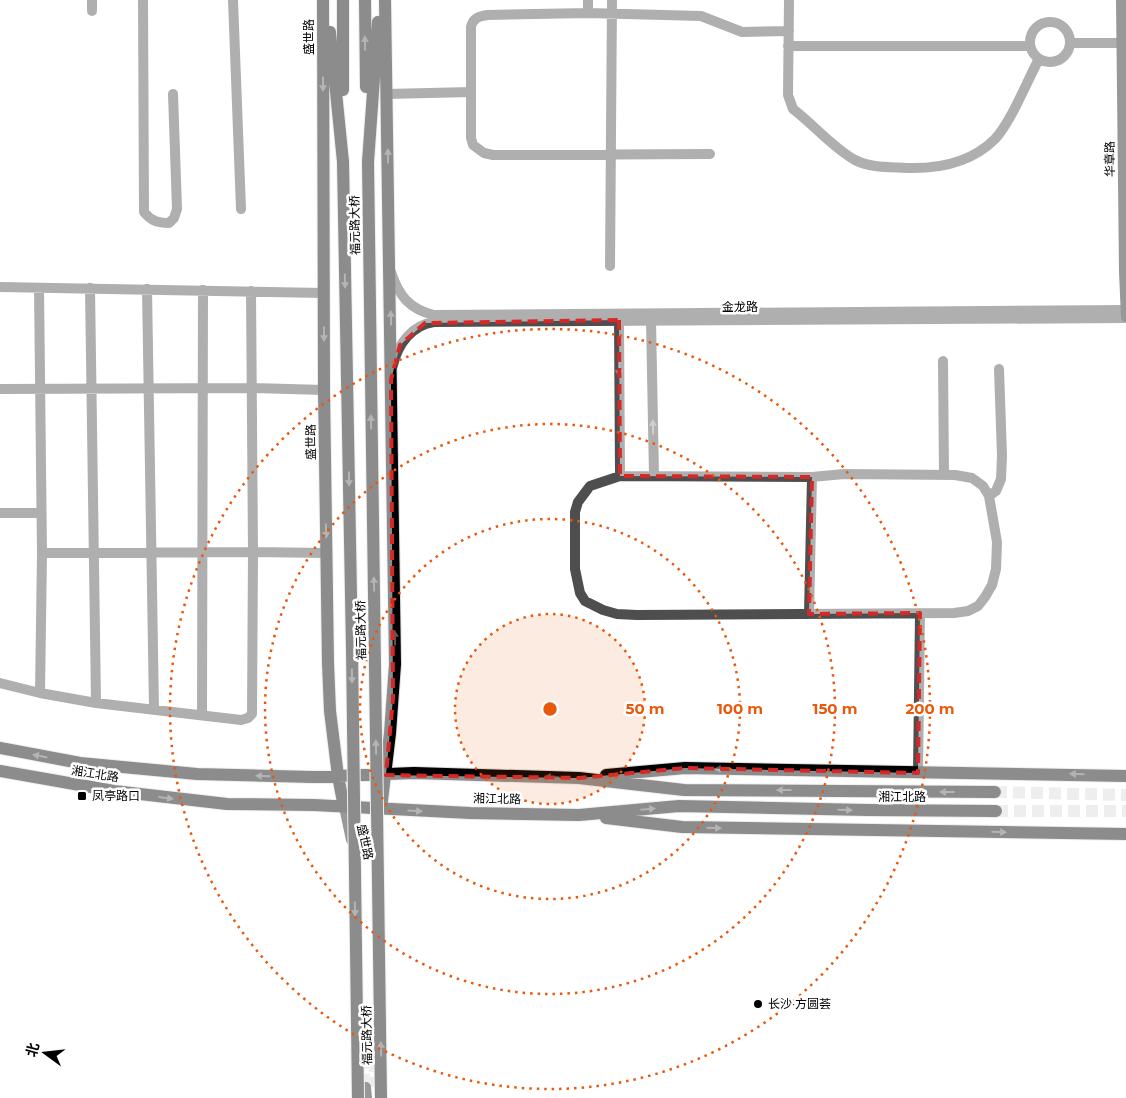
<svg xmlns="http://www.w3.org/2000/svg" width="1126" height="1098" font-family="Montserrat,'Noto Sans SC',sans-serif">
<style>
.lines{fill:none;stroke-linecap:round;stroke-linejoin:round}
.secondary-tunnel{stroke:#d9d9d9;stroke-width:10;stroke-dasharray:10 5;stroke-linecap:butt}
.primary-tunnel{stroke:#d9d9d9;stroke-width:12;stroke-dasharray:12 6;stroke-linecap:butt}
.primary-casing{stroke:#dbdbdb;stroke-width:14}
.minor{stroke:#4e4e4e;stroke-width:10}
.tertiary{stroke:#4e4e4e;stroke-width:10}
.secondary{stroke:#1b1b1b;stroke-width:10}
.primary{stroke:#000;stroke-width:12}
.primary-bridge-casing{stroke:#dbdbdb;stroke-width:14;stroke-linecap:butt}
.primary-bridge{stroke:#000;stroke-width:12}
.oneway{fill:#595959}
.oneway2{fill:#959595}
.marked{fill:none;stroke:#d62828;stroke-width:4;stroke-dasharray:10 6;stroke-linejoin:round}
.ring{fill:none;stroke:#e8590c;stroke-width:2.5;stroke-dasharray:2.5 5}
.poi-dot{fill:#000;stroke:#fff;stroke-width:2}
.labels{text-anchor:middle;stroke-width:5;stroke-linejoin:round;paint-order:stroke}
.street-label{font-size:12px;fill:#000;stroke:#fff}
.poi-label{font-size:12px;fill:#000;stroke:#fff;text-anchor:start}
.centre{fill:#e8590c;stroke:#fff;stroke-width:2.5}
.ring-label{font-size:15px;text-anchor:middle;font-weight:bold;fill:#e8590c;stroke:#fff;stroke-width:5;stroke-linejoin:round;paint-order:stroke}
</style>
<rect width="100%" height="100%" fill="#fff"/>
<g class="lines">
<path class="secondary-tunnel" d="M362 1044 366 1087
M373 1087 375 1038"/>
<path class="primary-tunnel" d="M995 792 1126 795
M996 811H1126"/>
<g class="primary-casing">
<path id="primary" d="M323 0 324 390 328 663 330 711 338 776 344 807
M365 0 366 87
M330 32 343 162
M343 90V0
M368 162 378 22
M0 748 80 763 197 774 312 777 414 773 579 778 684 790 995 792
M0 771 114 791 227 804 314 805 470 813 579 815 679 806 867 810 996 811
M606 775 685 768 1126 776
M381 809 390 733 395 664 385 0
M606 818 682 827 1126 834"/>
</g>
<path class="minor" d="M92 0V11
M143 0 144 212C151 221 158 223 169 223L174 218 177 209 173 94
M233 0 241 209
M789 0 788 95 793 109C813 124 833 148 855 160 870 168 890 167 907 168 939 169 971 163 995 139 1011 122 1027 81 1039 59
M588 13V0
M1030 42a20 20 0 1 1 40 0a20 20 0 1 1-40 0Z
M1070 43H1126
M788 46H1030
M387 94 471 92
M710 154 493 155 484 153 473 145 471 138V27C473 18 479 16 488 15L588 13 701 16 742 32 789 31
M610 266 612 0
M0 287 324 293
M39 288 42 553 40 693
M90 288 96 703
M147 289 154 709
M619 320 620 476
M651 320 654 476
M943 361 944 474
M0 389 252 388 324 390
M844 474 955 475 972 478 983 486 989 496 997 542 996 569 992 585 985 597 978 606 968 611 954 613 637 615 617 614 603 610 585 601 580 593 575 569V512L578 502 590 486 620 476 812 477Z
M989 496 996 491 1001 479 1002 456 999 369
M0 513H41
M42 553 253 552 326 553
M809 614 812 477
M0 683 40 693 96 703 241 720 248 718 252 714 253 552 251 291
M202 715 203 290
M918 773 920 613"/>
<path class="tertiary" d="M391 272C399 296 409 309 434 315L1126 310
M393 365C398 344 412 325 434 322L1126 318"/>
<path class="secondary" d="M1121 0 1124 272 1126 317
M344 807 351 840
M366 1087 367 1098"/>
<use href="#primary" class="primary"/>
<g class="primary-bridge-casing">
<path id="primary-bridge" d="M343 162 352 649 358 1098
M368 162 381 1098"/>
</g>
<use href="#primary-bridge" class="primary-bridge"/>
</g>
<defs><path id="oneway-solid" d="M-6-.8H1V-3.2L6.5 0L1 3.2V.8H-6Z" transform="scale(1.25)"/></defs>
<g class="oneway">
<use href="#oneway-solid" transform="translate(365 43) rotate(-91)"/>
<use href="#oneway-solid" transform="translate(323 84) rotate(90)"/>
<use href="#oneway-solid" transform="translate(388 156) rotate(-91)"/>
<use href="#oneway-solid" transform="translate(345 281) rotate(89)"/>
<use href="#oneway-solid" transform="translate(391 318) rotate(-91)"/>
<use href="#oneway-solid" transform="translate(324 334) rotate(90)"/>
<use href="#oneway-solid" transform="translate(371 422) rotate(-91)"/>
<use href="#oneway-solid" transform="translate(349 479) rotate(89)"/>
<use href="#oneway-solid" transform="translate(326 531) rotate(89)"/>
<use href="#oneway-solid" transform="translate(374 584) rotate(-91)"/>
<use href="#oneway-solid" transform="translate(395 638) rotate(-91)"/>
<use href="#oneway-solid" transform="translate(352 676) rotate(89)"/>
<use href="#oneway-solid" transform="translate(376 747) rotate(-91)"/>
<use href="#oneway-solid" transform="translate(40 756) rotate(-169)"/>
<use href="#oneway-solid" transform="translate(722 769) rotate(-179)"/>
<use href="#oneway-solid" transform="translate(1077 774) rotate(-179)"/>
<use href="#oneway-solid" transform="translate(263 776) rotate(-178)"/>
<use href="#oneway-solid" transform="translate(552 777) rotate(-178)"/>
<use href="#oneway-solid" transform="translate(784 790) rotate(-180)"/>
<use href="#oneway-solid" transform="translate(947 792) rotate(-180)"/>
<use href="#oneway-solid" transform="translate(166 798) rotate(7)"/>
<use href="#oneway-solid" transform="translate(648 809) rotate(-5)"/>
<use href="#oneway-solid" transform="translate(845 810) rotate(1)"/>
<use href="#oneway-solid" transform="translate(415 811) rotate(3)"/>
<use href="#oneway-solid" transform="translate(714 828) rotate(1)"/>
<use href="#oneway-solid" transform="translate(999 832) rotate(1)"/>
<use href="#oneway-solid" transform="translate(355 909) rotate(89)"/>
<use href="#oneway-solid" transform="translate(381 1049) rotate(-91)"/>
</g>
<g class="oneway2">
<use href="#oneway-solid" transform="translate(619 369) rotate(90)"/>
<use href="#oneway-solid" transform="translate(653 427) rotate(-91)"/>
</g>
<path d="M0 0H1126V1098H0ZM619 320 620 476 812 477 809 614 920 613 918 773 685 768 579 778 386 775 393 698 391 380 400 345 425 323Z" fill="#fff" fill-opacity=".55" fill-rule="evenodd"/>
<path class="marked" d="M619 320 620 476 812 477 809 614 920 613 918 773 685 768 579 778 386 775 393 698 391 380 400 345 425 323Z"/>
<circle cx="550" cy="709" r="95" fill="#e8590c" fill-opacity=".12"/>
<g class="ring">
<circle cx="550" cy="709" r="95"/>
<circle cx="550" cy="709" r="190"/>
<circle cx="550" cy="709" r="285"/>
<circle cx="550" cy="709" r="380"/>
</g>
<g class="poi-dot">
<rect x="77" y="791" width="10" height="10" rx="2.5"/>
<circle cx="758" cy="1004" r="5"/>
</g>
<g class="labels">
<g class="street-label">
<text transform="translate(309 37) rotate(-90)" y="4">盛世路</text>
<text transform="translate(1110 159) rotate(-91)" y="4">华章路</text>
<text transform="translate(355 225) rotate(-91)" y="4">福元路大桥</text>
<text x="740" y="311">金龙路</text>
<text transform="translate(311 442) rotate(-91)" y="4">盛世路</text>
<text transform="translate(361 630) rotate(-91)" y="4">福元路大桥</text>
<text transform="translate(95 774) rotate(9)" y="4">湘江北路</text>
<text x="902" y="801">湘江北路</text>
<text transform="translate(497 799) rotate(1)" y="4">湘江北路</text>
<text transform="translate(365 842) rotate(78)" y="4">盛世路</text>
<text transform="translate(367 1035) rotate(-91)" y="4">福元路大桥</text>
</g>
<g class="poi-label">
<text x="92" y="800">凤亭路口</text>
<text x="768" y="1008">长沙·方圆荟</text>
</g>
</g>
<circle cx="550" cy="709" r="8" class="centre"/>
<g class="ring-label">
<text x="645" y="714">50 m</text>
<text x="740" y="714">100 m</text>
<text x="835" y="714">150 m</text>
<text x="930" y="714">200 m</text>
</g>
<g transform="translate(45 1053) rotate(285)" stroke="#ffffff" stroke-width="4" paint-order="stroke">
<path d="M0-4L9 19L0 12L-9 19Z" fill="#000000"/>
<text y="-8" font-size="14" font-weight="bold" text-anchor="middle" fill="#000000">北</text>
</g>
</svg>
